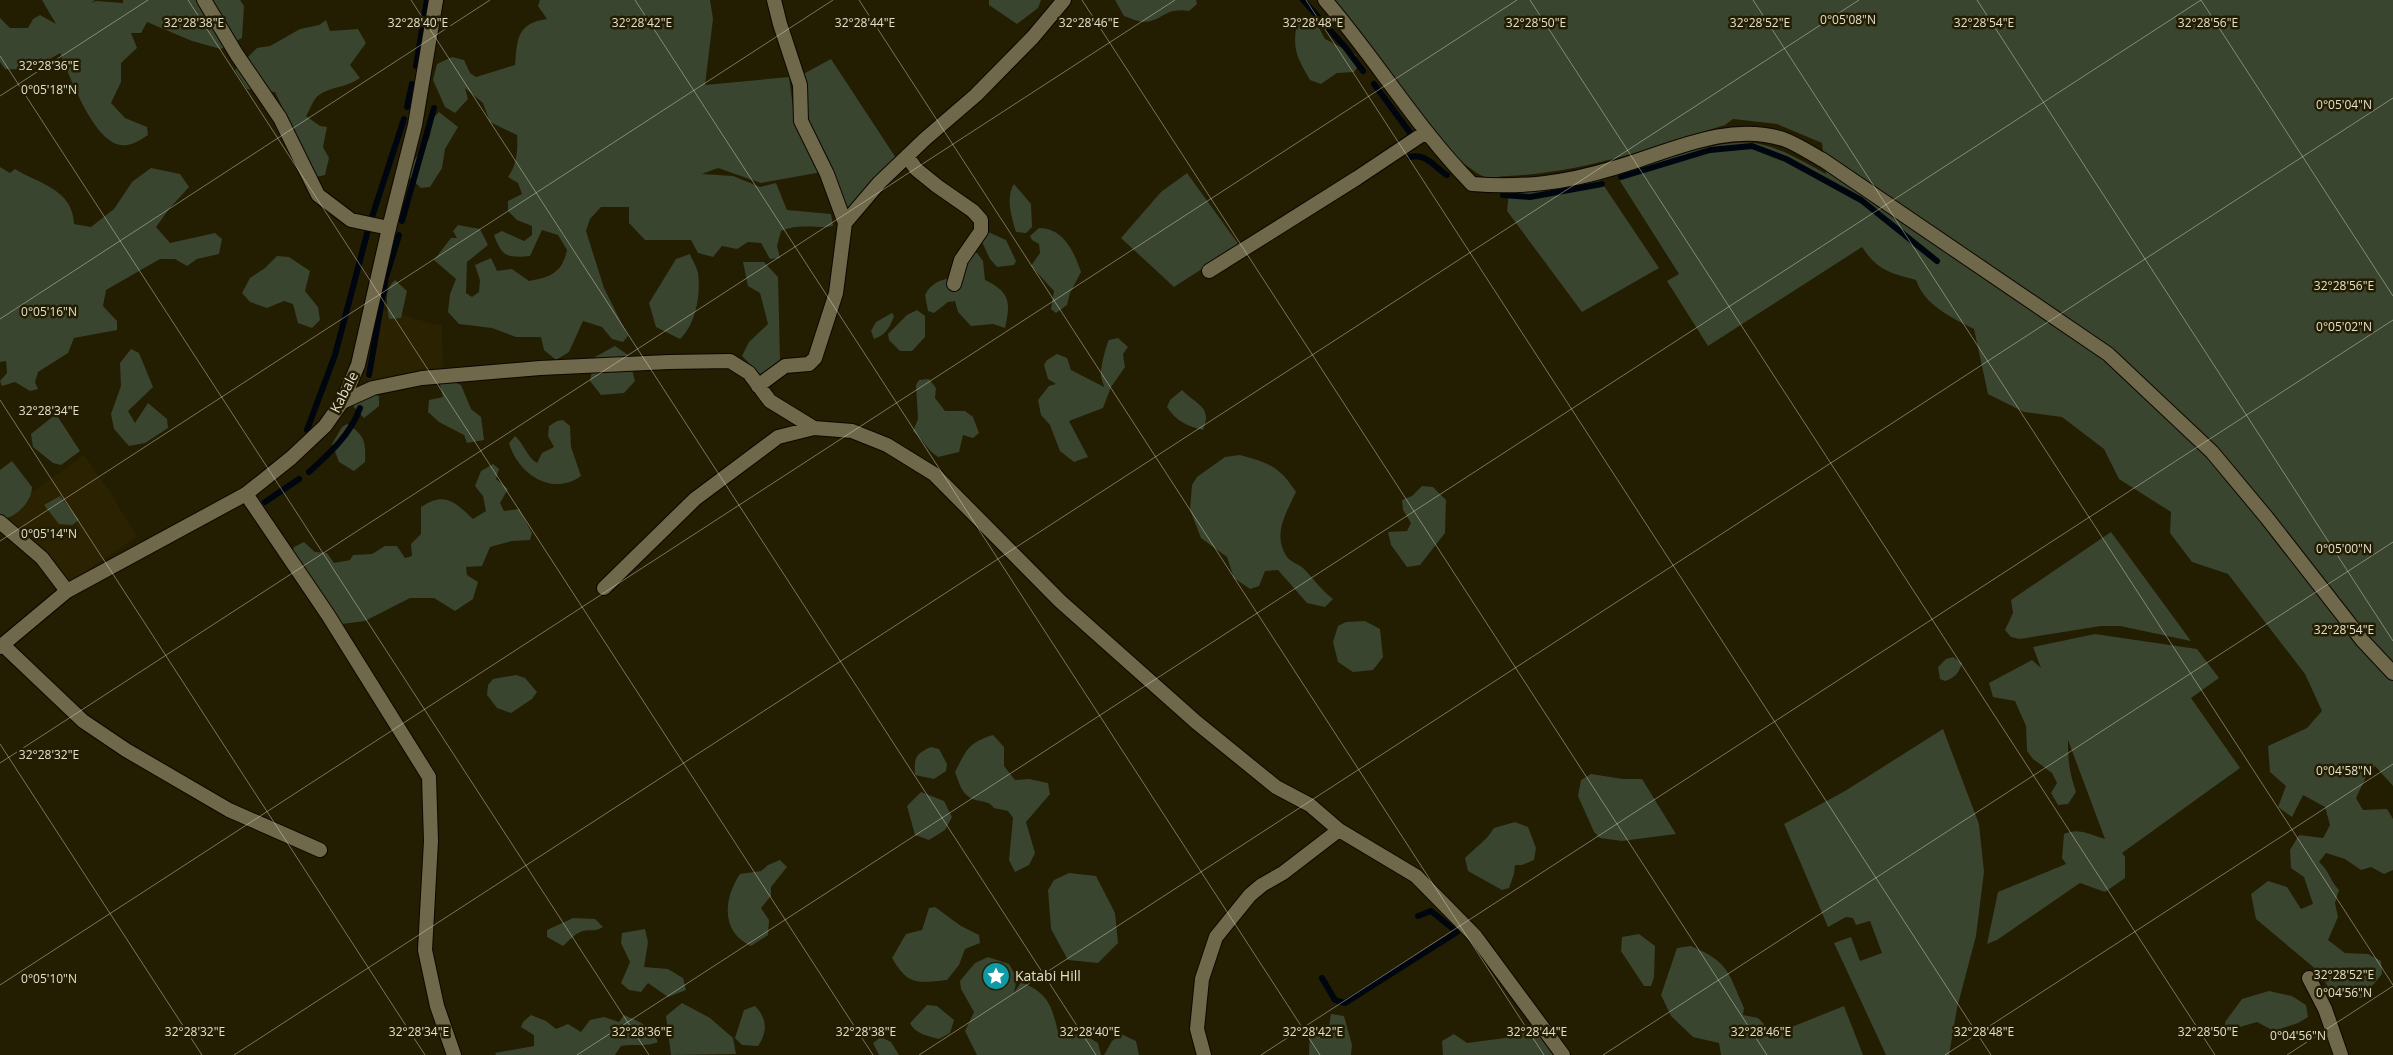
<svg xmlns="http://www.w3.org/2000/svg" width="2393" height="1055" font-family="'Open Sans',sans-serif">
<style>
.built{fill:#2a2200}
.green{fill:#39452e}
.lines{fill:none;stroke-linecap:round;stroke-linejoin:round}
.stream{stroke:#00060f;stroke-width:6}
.minor-casing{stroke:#0d0700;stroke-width:16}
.tertiary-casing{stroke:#0d0700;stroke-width:16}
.minor{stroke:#6f684b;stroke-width:14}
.tertiary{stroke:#6f684b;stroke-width:14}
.ticks{fill:none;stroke:#e3e0cf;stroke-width:1;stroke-opacity:0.45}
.labels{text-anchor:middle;stroke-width:5;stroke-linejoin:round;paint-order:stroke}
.street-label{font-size:14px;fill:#e3e0cf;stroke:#231d02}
.poi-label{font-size:14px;fill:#e3e0cf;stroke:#231d02;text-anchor:start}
.ticks-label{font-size:12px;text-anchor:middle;fill:#e3e0cf;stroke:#231d02;stroke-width:5;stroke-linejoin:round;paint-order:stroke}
</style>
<rect width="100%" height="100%" fill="#231d02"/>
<path class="built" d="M378 308 437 325H442L443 372 373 384 365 377Z
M84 455 110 492 137 537 68 583 0 515Z"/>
<path class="green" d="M42 0H95L91 3 96 1 123 3V0H240L244 6 242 38 221 49 192 41 147 22 141 33H131L137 48 121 63V82L111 103 125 118 147 127 148 135C140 140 131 147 120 145 93 140 70 77 60 53L32 70 5 69 0 62V18L10 28H28L33 19 40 15 56 24Z
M540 0H710L713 19 705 85 789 77 795 123 822 172 761 183 718 168 702 174 733 176 760 187 776 183 787 210 831 214 833 226C812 229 801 223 781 231L777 246 780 258 770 259 761 243 748 242 737 249 722 246 713 257 698 253 691 240H645L629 223V207H601L590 219 586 231 604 288 628 336 623 342 612 339 602 327 583 321 569 352 556 360 544 350 541 337H516L492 328 459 324 448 312 450 294 456 279 434 260 451 238H457L453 231 458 225 480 229 488 245 467 262 466 293 472 297 479 292 480 280 475 265 491 258 497 271 512 269 529 281C551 277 562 273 567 250L558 235 542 230 530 256C507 258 502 257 494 235L502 231 524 241 532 235V226L517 220 508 211V201L522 194 518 183 508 177C517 165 518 149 517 135L490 122 483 103 465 88 468 99 455 113 445 107 433 80 437 64 452 57 464 60 470 73 476 77 515 65C517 39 517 23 547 19L538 6Z
M989 0H1041L1038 8 1017 24 989 5Z
M1115 0H1196L1197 4 1189 11C1164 7 1162 22 1143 22 1137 21 1130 18 1124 16Z
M1332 0H2393V786L2375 766 2367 775 2356 798 2363 810 2387 809 2393 819V870L2384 874 2371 867 2361 870 2345 859 2326 853 2319 862C2329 870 2330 881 2339 890L2335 903 2338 917 2328 940 2345 953 2368 954 2381 961 2382 974 2362 998 2334 996 2318 971 2256 919 2251 894 2268 881 2287 887 2301 909 2313 904 2304 877 2291 868 2290 850 2299 835 2323 838 2330 825 2325 807 2303 795 2292 817 2278 807 2286 786 2270 772 2268 746 2307 728 2322 711 2305 674 2228 574 2192 562 2170 533 2171 512 2119 479 2104 449 2062 417 2024 412 1988 394 1974 329C1952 318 1924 305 1916 280 1890 273 1877 270 1862 247L1708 346 1667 281 1679 274 1620 181 1619 174C1657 162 1721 136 1760 144 1783 149 1805 163 1826 174L1822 143 1777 124 1733 119 1725 125C1655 147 1582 173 1508 176 1501 176 1491 179 1485 177 1473 173 1466 162 1452 158L1379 57Z
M326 20 330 31 358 29 366 43 350 65 360 78C346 88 332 86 319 95 313 99 310 110 306 116L320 126 327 127 323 147 329 158 325 175 316 177 275 92 247 89 235 70 257 48 270 46 300 29 319 25Z
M1297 23H1305L1319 28 1325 39 1356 55 1357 68 1354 72 1337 73 1321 84 1310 80C1297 57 1292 50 1297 23Z
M831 59 896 158 848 211 829 160 810 125 804 102 805 73Z
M439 112 458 127 445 149 442 168 430 187 421 188 408 176 413 162 429 139 434 117Z
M0 167 10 173 15 169C39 184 73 189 74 224L91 227 114 209 132 182 151 168 180 174 189 187 169 209 156 227 170 243 215 233 222 239 219 254 197 259 187 266 175 259H160L106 290 103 306 117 321V330L74 338 68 353 38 372 35 382 38 389 30 391 15 382 2 386 0 381 7 373 6 361 0 362Z
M1187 173 1239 245 1174 287 1121 238 1161 192Z
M1600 180 1659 268 1582 312 1507 211 1509 191C1541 192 1569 187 1600 180Z
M1014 184 1031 204 1032 227 1026 233 1016 232C1012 219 1005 197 1014 184Z
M1039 228C1063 228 1074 251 1081 272L1070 293 1067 305 1056 313 1051 309 1054 291 1031 266 1040 253 1039 244 1032 240 1030 236Z
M988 232 1006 240 1016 261 1014 265 997 267 990 259 982 242Z
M960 253H977L983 261 985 280C1010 292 1011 302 1005 328L993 324 971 326 958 312 955 301 948 302 934 313 928 311 925 295C933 280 947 277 964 278L955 267Z
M690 254C692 260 697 267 698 273 701 294 696 324 680 339L656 327 649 303 676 259Z
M277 256 289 257 310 271 305 291 318 307 320 320 312 328 298 323 293 304 284 301 267 308 250 302 242 293 250 278 265 268Z
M743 262H764L778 277 780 359 778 368 760 374 742 356 749 342 768 324 760 293 748 286Z
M395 280 407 291 401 318 389 319C387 305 383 291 395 280Z
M917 310 925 316V337L912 351H900L889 340 888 334 907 315Z
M892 313 894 316C890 328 885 335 874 339L871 331 876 322Z
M1118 338 1128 347 1123 354 1125 367 1111 387 1103 408 1069 421 1088 457 1074 462 1060 451 1050 425 1041 415 1038 400 1049 386 1056 384 1048 379 1044 365 1047 360 1057 354 1067 358 1071 370 1104 387C1104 384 1101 379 1101 375 1100 370 1106 345 1109 340Z
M615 346 628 355 635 381 624 393 601 395 590 381 595 357Z
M131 349 139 353 153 387 128 411 135 423 148 403 167 419 168 428 145 443 129 446 114 429 111 414 121 386 120 363Z
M447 379 461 385 471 409 481 417 484 440 467 443 464 435 439 422 428 412 429 400 443 397 439 381Z
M929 379 936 388 935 398 945 411H965L973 417 979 433 973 438 963 435 959 452 938 457C925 448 924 440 913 431L918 419 916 385 919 380Z
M360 389 379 396V406L364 418 353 406 355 393Z
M1182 390C1196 405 1213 406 1203 430 1187 426 1176 421 1167 407L1170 400Z
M56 414 80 451 61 465 53 463 33 447 31 434Z
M563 420 570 426 571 447 581 476C552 497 518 474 509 443L515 436C525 445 526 456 537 463L542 453 554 447 548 436 549 426 557 421Z
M347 424C365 435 366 442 365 462L354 471 339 462 332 444 342 427Z
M1240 455C1269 463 1279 466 1296 492 1286 513 1272 535 1287 557 1291 562 1298 564 1303 568 1313 578 1321 590 1333 599L1325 607 1307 603 1278 570 1265 571 1259 586 1250 589 1234 578 1227 557 1201 538 1190 510 1192 485 1197 477 1225 457Z
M12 461 32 487C32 502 15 519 0 519V470Z
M493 464 499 469 496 479 508 489 500 503 504 511 519 509 532 533 530 540 512 541 490 547 482 566 466 567 467 575 478 582 473 599 455 611 434 598H410L365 621 342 624 290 556 294 547 304 542 315 552 327 553 334 563 350 560 353 555 372 554 385 546H397L405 558 412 556 411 544 421 534V507C445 491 455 502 473 519L486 511 483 496 475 486 481 471Z
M1422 486 1433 487 1446 500 1445 533 1420 565 1407 567 1391 545 1388 532 1407 531 1411 523 1403 510 1402 500 1412 496Z
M60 496 79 520 72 525 59 524 44 505Z
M2111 532 2191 641 2120 626H2101L2020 639 2011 637 2005 630 2013 613 2011 600Z
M1365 621 1380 629 1383 657 1373 670 1353 672 1338 662 1333 642 1338 626 1346 622Z
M2095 634 2197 649 2219 678 2191 698 2240 768 2122 853 2125 857V878L2105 892 2080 883 1997 940 1987 944 1998 892 2066 864 2062 858 2064 834C2079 827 2090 835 2105 839L2068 740C2068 760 2069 771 2076 792L2068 804 2058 805 2051 793 2057 783 2052 773 2033 759 2027 751 2026 726 2015 701 1993 697 1989 683 2032 660 2041 668 2033 647Z
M1953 657 1962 663C1959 673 1955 678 1945 681L1940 679 1938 667 1946 659Z
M516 675 525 678 537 692 532 699 511 713 497 708 487 695 488 685 493 679Z
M1943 729 1979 824 1984 872 1976 936 1957 1008 1949 1055H1886L1834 943 1851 937 1860 961 1882 953 1870 921 1856 925 1853 918 1846 917 1828 927 1784 824 1845 791Z
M993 735 1004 747V766L1015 780 1029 779 1048 783 1050 794 1026 822 1035 853 1029 865 1015 872 1009 860 1013 818 1008 811 994 808C988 799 978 803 969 797 961 792 958 780 955 772 967 749 968 743 993 735Z
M931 747 939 749 947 764 946 771 934 779 915 775C914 758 915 754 931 747Z
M1591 774 1623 779H1642L1676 834 1622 841 1600 838 1594 832 1578 796 1581 780Z
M921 792 944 801 952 817 945 830 929 840 915 835 907 806Z
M1515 822 1528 827 1536 848 1534 860 1522 865H1515L1514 874 1509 888 1502 890 1468 871 1465 858C1476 847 1486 841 1494 828Z
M780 860 787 867 771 887V896L761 908 769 920 768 935 751 946C721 932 723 899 740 874L761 871 768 865Z
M1069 873 1096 876 1115 913 1118 943 1098 963 1068 960 1051 929 1048 890 1054 880Z
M935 907 961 926 979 935 980 943 965 949 959 965 947 980C918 983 908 986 892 958L906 934 922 930 929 908Z
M573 918 595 919 603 927C595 932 591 929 583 931 575 933 569 941 563 946L547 937V930Z
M645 929 648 942 644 967 668 969 683 978 686 990 668 997 648 983 641 992 629 990 621 983 630 962 621 943 622 933Z
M1639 934 1655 946 1654 977 1651 986H1644L1621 951 1622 937Z
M1691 946C1729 962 1728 972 1744 1008L1743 1015 1758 1018 1774 1034 1844 1006 1863 1055H1721L1719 1043 1693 1037 1671 1016 1661 995 1677 948Z
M988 957 1009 964 1017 978 1014 993 1021 982C1050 994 1052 1007 1059 1036L1083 1034 1098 1043 1101 1055H977L965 1031 974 1012 961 989 960 981 975 963Z
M2269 991 2292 996 2306 1005 2308 1017 2298 1023 2274 1031 2257 1022 2226 1031 2225 1022 2242 999Z
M682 1003 710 1018 733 1038 736 1054 671 1055 666 1016Z
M927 1005 937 1006 954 1020 950 1033 939 1039C928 1036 915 1034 910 1023Z
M755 1006C767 1018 768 1032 758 1046L742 1045 735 1038 744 1010Z
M1331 1014 1344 1016 1352 1045 1351 1055H1309L1310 1032 1319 1028 1328 1033Z
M531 1015 546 1021 556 1029 568 1024 581 1032 590 1020 604 1017 619 1022 624 1015C640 1022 650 1025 658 1042 642 1048 636 1043 621 1046L615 1055H496L495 1053 534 1046V1035L521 1027 523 1022Z
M1521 1028C1538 1028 1544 1042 1553 1055H1443L1442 1041 1454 1034 1467 1043 1505 1038Z
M1121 1034 1136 1041 1139 1055H1104L1112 1041Z
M881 1037 891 1042 899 1055H879L873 1043Z"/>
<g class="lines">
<path class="stream" d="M1303 0 1345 47 1363 71
M416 66 427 0
M1374 84 1411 134
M407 107 412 84
M1410 157C1427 153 1434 167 1447 175
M1621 177 1710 150 1752 146 1786 159 1861 200 1937 261
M1503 195 1530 197 1602 184
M371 220 404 119
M402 221 434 108
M369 375 386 277 399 235
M307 430 335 355 368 230
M309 472C330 453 351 434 360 408
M265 502 299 479
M1322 978 1335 1000 1345 1003 1457 932 1431 911 1418 916"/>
<g class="minor-casing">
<path id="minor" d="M204 0 237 55 280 118 318 195 351 220 389 228
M774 0 780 24 800 85 801 121 827 174 845 223
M1325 0C1376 59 1417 128 1472 184 1522 188 1565 183 1614 168 1667 153 1726 121 1783 139 1797 144 1810 153 1823 160L2108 354 2212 452 2267 518 2363 641 2393 673
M907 156 916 169 937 186 973 211 981 220V231L961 260 954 284
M1209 271 1357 178 1426 132
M758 386 785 366 809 364 815 358 836 293 845 223 879 183 925 139 976 95 1033 37 1064 0
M342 402 373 388 422 378 540 368 669 362 730 361 749 373 770 401 814 428 852 431 887 445 934 474 1060 601 1196 722 1276 787 1310 805 1339 830 1416 876 1475 936 1563 1055
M246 494 328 615 429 777 431 841 425 950 437 1006 454 1055
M0 522 42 558 67 591
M604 588 695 499 778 437 814 428
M3 645 83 721 126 750 229 810 320 850
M2309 978 2325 1009 2341 1055
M1204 1055 1197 1029 1202 979 1216 937 1250 895 1262 885 1283 873 1339 830"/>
</g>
<g class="tertiary-casing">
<path id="tertiary" d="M0 647 67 591 246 494 291 458 325 426 342 402 358 365 389 228 415 125 436 0"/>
</g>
<use href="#minor" class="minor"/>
<use href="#tertiary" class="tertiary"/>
</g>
<path class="ticks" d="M188 0 873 1055M411 0 1096 1055M635 0 1320 1055M859 0 1544 1055M1082 0 1767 1055M1306 0 1991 1055M1530 0 2215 1055M1753 0 2393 985M1977 0 2393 641M2201 0 2393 296M0 56 649 1055M0 96 148 0M0 319 490 0M0 400 425 1055M0 541 833 0M0 744 202 1055M0 763 1175 0M0 985 1517 0M234 1055 1859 0M577 1055 2201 0M919 1055 2393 98M1261 1055 2393 320M1603 1055 2393 542M1945 1055 2393 764M2287 1055 2393 986"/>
<defs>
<g id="sight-disc" transform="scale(1.4375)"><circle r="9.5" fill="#0f9aa8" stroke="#231d02"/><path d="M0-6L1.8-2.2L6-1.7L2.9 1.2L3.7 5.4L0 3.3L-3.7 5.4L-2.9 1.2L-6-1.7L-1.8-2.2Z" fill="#fff"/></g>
</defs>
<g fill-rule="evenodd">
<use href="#sight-disc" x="996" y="976"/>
</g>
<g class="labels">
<g class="street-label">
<text transform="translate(344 392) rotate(-63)" y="5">Kabale</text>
</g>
<g class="poi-label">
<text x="1015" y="981">Katabi Hill</text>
</g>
</g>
<g class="ticks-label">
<text x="1848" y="24">0°05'08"N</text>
<text x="865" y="27">32°28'44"E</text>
<text x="1089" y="27">32°28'46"E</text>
<text x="1313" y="27">32°28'48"E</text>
<text x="194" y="27">32°28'38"E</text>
<text x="418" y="27">32°28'40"E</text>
<text x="642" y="27">32°28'42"E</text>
<text x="1536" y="27">32°28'50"E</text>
<text x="1760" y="27">32°28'52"E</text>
<text x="1984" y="27">32°28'54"E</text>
<text x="2208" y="27">32°28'56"E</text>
<text x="49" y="70">32°28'36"E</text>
<text x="49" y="94">0°05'18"N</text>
<text x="2344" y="109">0°05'04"N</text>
<text x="2344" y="290">32°28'56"E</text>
<text x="49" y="316">0°05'16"N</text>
<text x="2344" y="331">0°05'02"N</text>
<text x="49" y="415">32°28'34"E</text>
<text x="49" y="538">0°05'14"N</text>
<text x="2344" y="553">0°05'00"N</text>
<text x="2344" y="634">32°28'54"E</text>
<text x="49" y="759">32°28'32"E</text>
<text x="2344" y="775">0°04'58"N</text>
<text x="2344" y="979">32°28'52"E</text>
<text x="49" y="983">0°05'10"N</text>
<text x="2344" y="997">0°04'56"N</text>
<text x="195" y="1036">32°28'32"E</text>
<text x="419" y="1036">32°28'34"E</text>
<text x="642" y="1036">32°28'36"E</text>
<text x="866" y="1036">32°28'38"E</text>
<text x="1090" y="1036">32°28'40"E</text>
<text x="1313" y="1036">32°28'42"E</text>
<text x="1537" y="1036">32°28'44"E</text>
<text x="1761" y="1036">32°28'46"E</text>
<text x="1984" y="1036">32°28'48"E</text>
<text x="2208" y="1036">32°28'50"E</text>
<text x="2298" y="1040">0°04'56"N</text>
</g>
</svg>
